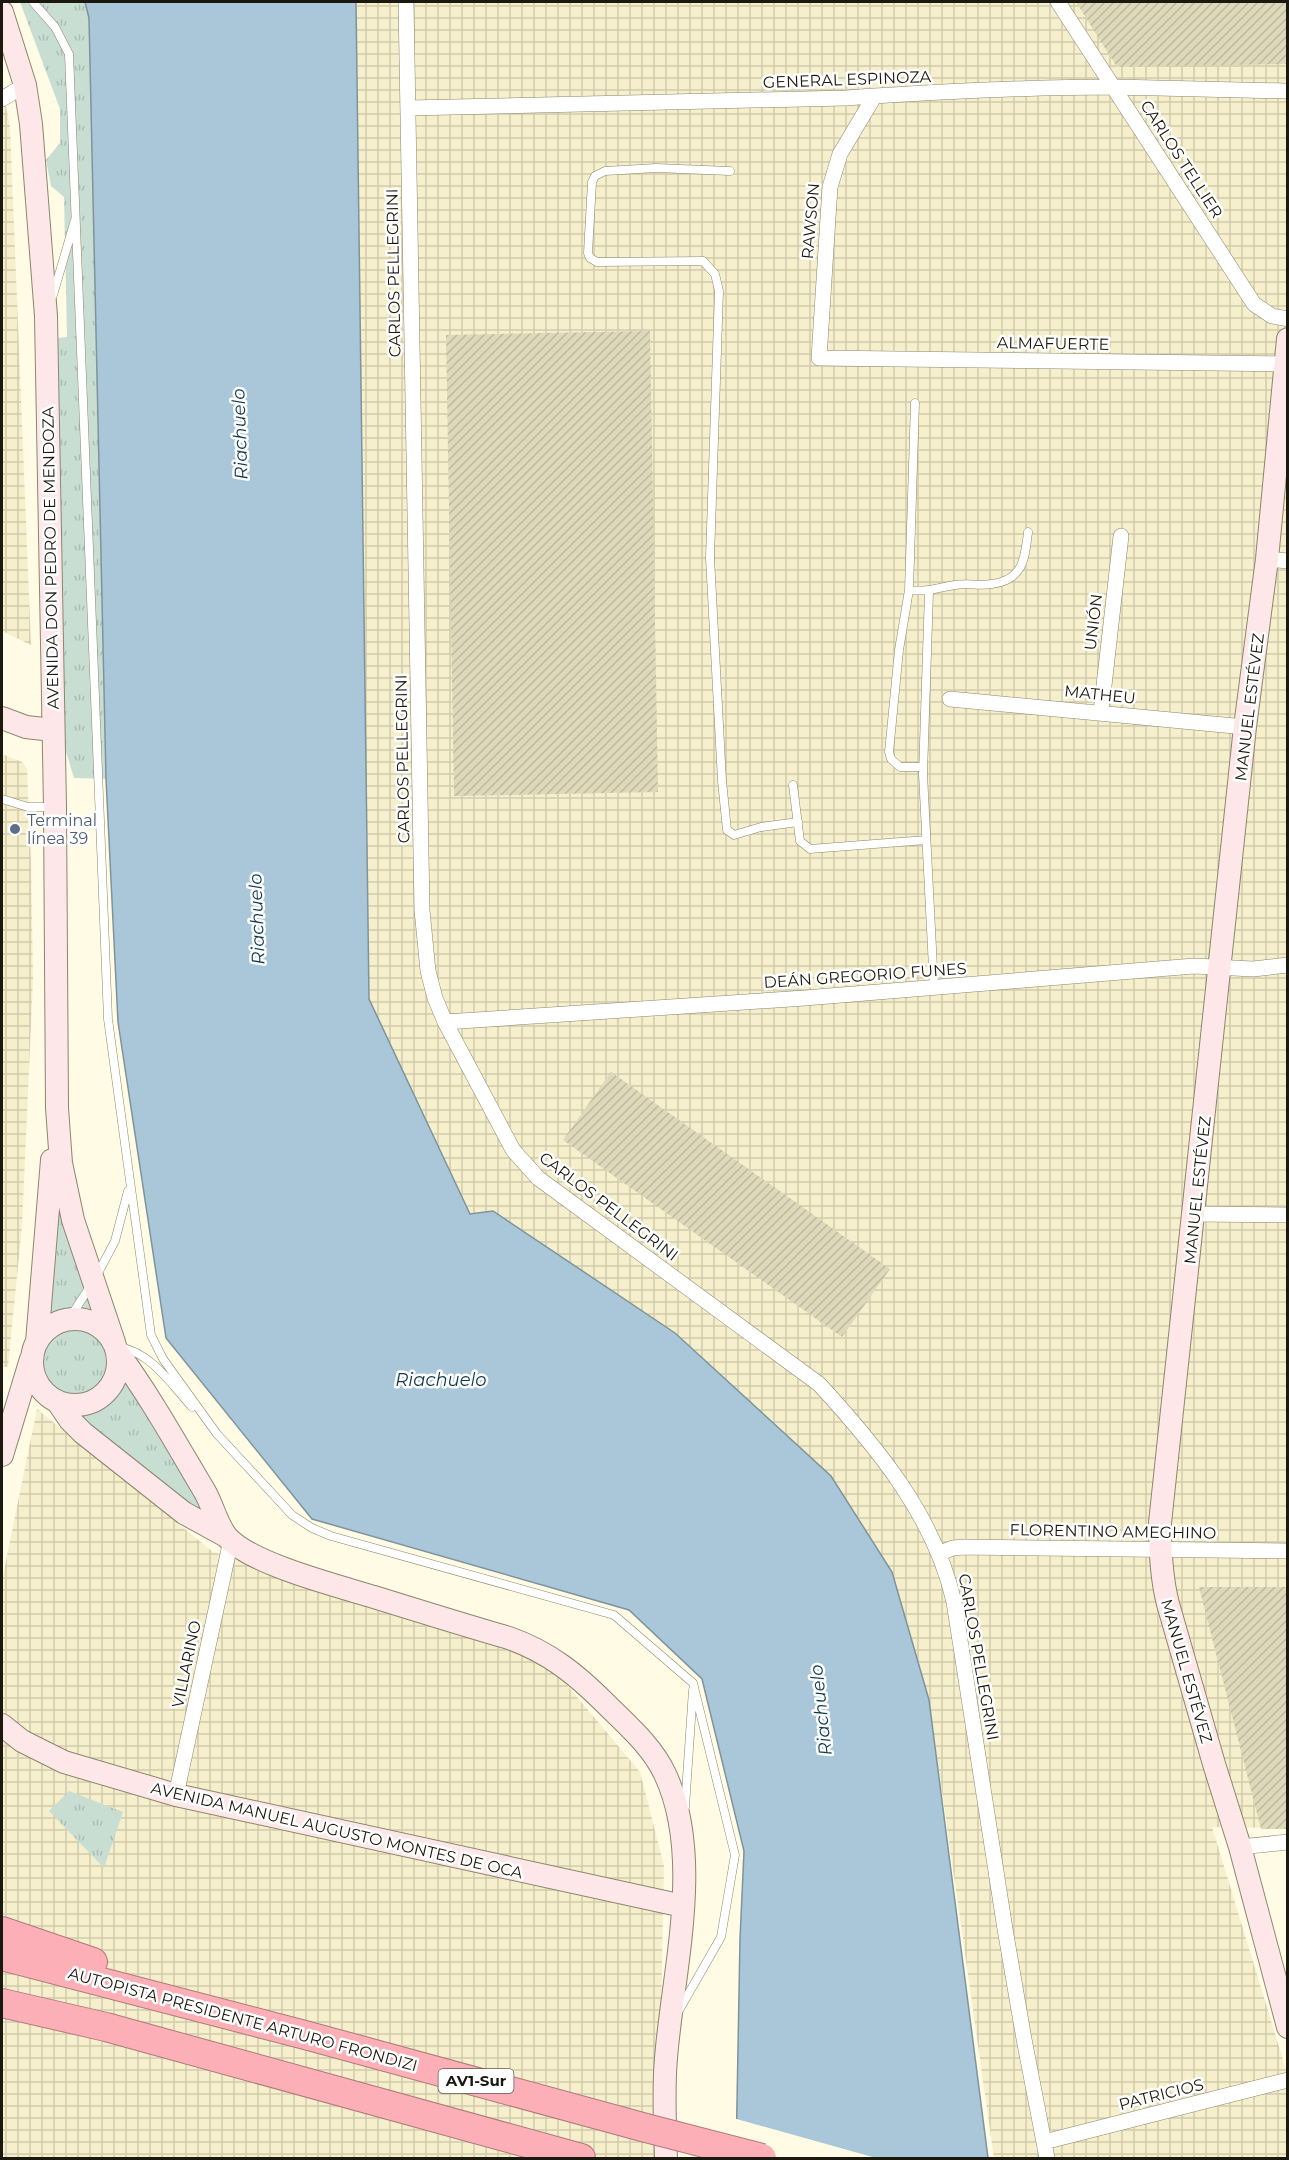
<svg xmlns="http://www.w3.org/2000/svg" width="1289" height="2160" font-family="Montserrat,sans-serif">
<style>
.industrial{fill:url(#industrial-grid)}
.park{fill:url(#park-tufts)}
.water{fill:#a9c7d8;stroke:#7e939c;stroke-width:1.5}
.pier{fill:#fffbe4}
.building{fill:url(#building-hatch)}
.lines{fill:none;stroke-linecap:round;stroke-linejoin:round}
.lane-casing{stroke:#8b876d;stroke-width:9}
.street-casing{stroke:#8b876d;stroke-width:16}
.secondary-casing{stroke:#8b876d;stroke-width:24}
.highway-casing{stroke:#ad7a7c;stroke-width:30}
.lane{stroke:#fff;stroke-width:8}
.street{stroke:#fff;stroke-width:15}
.secondary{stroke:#fee7e9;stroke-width:22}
.highway{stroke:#fcafb6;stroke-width:28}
.highway-bridge-casing{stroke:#ad7a7c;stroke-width:30;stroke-linecap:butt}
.highway-bridge{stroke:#fcafb6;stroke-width:28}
.service-dot{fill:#5c6f8a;stroke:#fff;stroke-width:2}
.labels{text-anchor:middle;stroke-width:5;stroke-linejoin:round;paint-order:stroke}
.shield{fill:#fff;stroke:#5f5e57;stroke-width:1.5}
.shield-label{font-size:15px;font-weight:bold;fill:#1b190f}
.street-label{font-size:16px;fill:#1b190f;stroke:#fff}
.service-label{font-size:16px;fill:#4e5e75;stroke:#fff;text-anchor:start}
.water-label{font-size:18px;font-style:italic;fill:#103a4d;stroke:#fff}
</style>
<defs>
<pattern id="industrial-grid" width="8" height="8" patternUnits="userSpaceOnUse" patternTransform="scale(1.5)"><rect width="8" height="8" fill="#f5efcb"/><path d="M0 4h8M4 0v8" fill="none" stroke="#d1ccad"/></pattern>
<pattern id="park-tufts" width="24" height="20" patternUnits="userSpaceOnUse" patternTransform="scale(1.5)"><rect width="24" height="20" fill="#c9ded3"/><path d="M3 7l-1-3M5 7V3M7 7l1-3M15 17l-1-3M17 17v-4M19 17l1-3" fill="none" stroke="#acbeb4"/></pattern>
<pattern id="building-hatch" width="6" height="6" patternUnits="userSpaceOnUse" patternTransform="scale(1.5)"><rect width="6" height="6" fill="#ded9bb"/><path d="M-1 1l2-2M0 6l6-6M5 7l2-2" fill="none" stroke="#bebaa0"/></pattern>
</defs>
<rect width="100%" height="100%" fill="#fffbe4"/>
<path class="industrial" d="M356 2H1287L1288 219 1286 238H1288V1828L1212 1827 1287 2073V2158H994L929 1700 892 1572 470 1214 369 999Z
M2 86 10 127 31 645 2 631Z
M2 754 22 762 27 769 31 861 33 979 22 1226 8 1367H2Z
M37 1409 213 1552 526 1636 640 1772 664 1866 658 2158H2V1580Z"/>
<path class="park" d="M20 2H85L89 18 106 779 74 778 64 745 58 338 67 337 64 197 51 186 46 160 60 143V109Z
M55 1180 98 1319 68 1311 43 1326Z
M41 1361a34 34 0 1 1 68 0a34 34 0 1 1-68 0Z
M122 1371 206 1515 71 1409C103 1406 110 1402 122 1371Z
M69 1791 123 1812 104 1868 49 1811Z"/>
<path class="water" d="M85 2H356L369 999 470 1214 493 1211 675 1333 831 1476 892 1572 929 1700 988 2158H736L740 1939 744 1851 702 1679 629 1610 312 1519 166 1338 118 1022 106 779 89 18Z"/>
<path class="pier" d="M733 2118 876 2158H733Z"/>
<path class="building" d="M1076 2H1287V64L1117 67Z
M650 331 658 792 454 796 446 335Z
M611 1072 890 1269 842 1337 563 1140Z
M1199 1587H1287V1829H1261Z"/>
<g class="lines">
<g class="lane-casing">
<path id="lane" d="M33 2 55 27 69 54 108 1019 151 1335 163 1359 217 1434 292 1515 312 1528 331 1536 614 1615 693 1683 735 1855 721 1937 678 2012
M730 171 656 168 605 171 595 176 592 182 588 253 590 258 597 262 703 261 715 274 719 291 710 558 722 781 727 830 734 835 761 827 798 822
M53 295 75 220
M915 403 909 590 899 650 889 752 891 759 900 767H923
M909 590C930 592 935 588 955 585 967 583 980 586 992 584 1024 580 1025 557 1028 532
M929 592 923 774 934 987
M793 785 800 841 810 849 926 840
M2 799 28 807H53
M97 1275 115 1241 128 1191
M69 1319 91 1285
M119 1347C152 1353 171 1384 192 1407
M685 1807 693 1690"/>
</g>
<g class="street-casing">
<path id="street" d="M406 2 422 910 428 971 435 998 445 1022 513 1150 538 1178 819 1384C877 1447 935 1517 954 1602L1005 1929 1024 2039 1047 2158
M1058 2 1254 304 1272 316 1288 319
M874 97 840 154 830 187 819 358 1288 364
M2 99 25 85
M408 108 846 98C935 92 1025 87 1115 87 1172 88 1230 90 1288 91
M1267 559 1288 561
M950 699 1245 727
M1101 712 1121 536
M445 1022 805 998 1194 966 1253 969 1288 965
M1194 1214 1288 1215
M940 1553 953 1548 964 1547 1288 1551
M176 1795 231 1540
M1240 1847 1288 1842
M1044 2142 1288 2080"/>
</g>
<g class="secondary-casing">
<path id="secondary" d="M2 12 25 85 31 124 46 316 55 807 57 1108 61 1163 73 1220 114 1342
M1288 339 1267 559 1245 727 1160 1523C1160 1551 1161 1577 1168 1604L1214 1764 1240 1847 1288 2027
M2 718 26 727 53 730
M32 1362a43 43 0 1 1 86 0a43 43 0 1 1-86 0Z
M37 1342 52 1160
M118 1353C150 1396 177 1445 205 1492 213 1506 217 1525 227 1537 251 1564 338 1586 374 1597 419 1611 464 1625 509 1638 549 1652 577 1675 606 1704 627 1725 652 1746 665 1774 704 1857 673 1970 666 2058 663 2091 665 2125 666 2158
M57 1401 70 1420 83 1433 184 1513 226 1536
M2 1455 31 1359
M2 1725 22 1741 64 1762 176 1795 683 1906"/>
</g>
<g class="highway-casing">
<path id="highway" d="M2 1931 93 1962
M2 1956 305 2035 646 2128
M2 2003 106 2027 581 2158"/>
</g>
<use href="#lane" class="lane"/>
<use href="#street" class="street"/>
<use href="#secondary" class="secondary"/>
<use href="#highway" class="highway"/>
<g class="highway-bridge-casing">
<path id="highway-bridge" d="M646 2128 762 2158"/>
</g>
<use href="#highway-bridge" class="highway-bridge"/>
</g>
<circle class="service-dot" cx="15" cy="829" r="6"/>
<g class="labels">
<rect class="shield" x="438.5" y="2069" width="75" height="24" rx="4.5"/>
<g class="shield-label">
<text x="476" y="2086">AV1-Sur</text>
</g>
<g class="street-label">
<text transform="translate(847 79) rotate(-2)" y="6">GENERAL ESPINOZA</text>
<text transform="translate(1182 159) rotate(57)" y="6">CARLOS TELLIER</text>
<text transform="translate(810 221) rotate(-85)" y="6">RAWSON</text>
<text transform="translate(393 273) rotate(-91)" y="6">CARLOS PELLEGRINI</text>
<text transform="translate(1053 343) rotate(1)" y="6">ALMAFUERTE</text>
<text transform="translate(50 558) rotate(-91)" y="6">AVENIDA DON PEDRO DE MENDOZA</text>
<text transform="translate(1093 622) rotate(-83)" y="6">UNIÓN</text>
<text transform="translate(1100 694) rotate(6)" y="6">MATHEU</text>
<text transform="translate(1249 707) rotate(-83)" y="6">MANUEL ESTÉVEZ</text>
<text transform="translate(402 759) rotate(-91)" y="6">CARLOS PELLEGRINI</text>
<text transform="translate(865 975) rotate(-4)" y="6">DEÁN GREGORIO FUNES</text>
<text transform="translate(1197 1190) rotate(-84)" y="6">MANUEL ESTÉVEZ</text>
<text transform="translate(609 1206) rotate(37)" y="6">CARLOS PELLEGRINI</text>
<text transform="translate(1113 1531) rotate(1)" y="6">FLORENTINO AMEGHINO</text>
<text transform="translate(979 1657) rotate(80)" y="6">CARLOS PELLEGRINI</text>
<text transform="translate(186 1664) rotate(-78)" y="6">VILLARINO</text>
<text transform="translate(1187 1671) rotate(74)" y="6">MANUEL ESTÉVEZ</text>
<text transform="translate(337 1830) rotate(13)" y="6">AVENIDA MANUEL AUGUSTO MONTES DE OCA</text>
<text transform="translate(243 2019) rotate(15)" y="6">AUTOPISTA PRESIDENTE ARTURO FRONDIZI</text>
<text transform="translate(1161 2094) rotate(-14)" y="6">PATRICIOS</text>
</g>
<g class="service-label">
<text x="27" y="826">Terminal<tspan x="27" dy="18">línea 39</tspan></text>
</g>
<g class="water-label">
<text transform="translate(240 434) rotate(-92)" y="6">Riachuelo</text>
<text transform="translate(257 919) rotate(-92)" y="6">Riachuelo</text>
<text x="441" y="1386">Riachuelo</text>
<text transform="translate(821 1710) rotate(-96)" y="6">Riachuelo</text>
</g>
</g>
<rect width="1289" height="2160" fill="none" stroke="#1b190f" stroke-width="6"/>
</svg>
